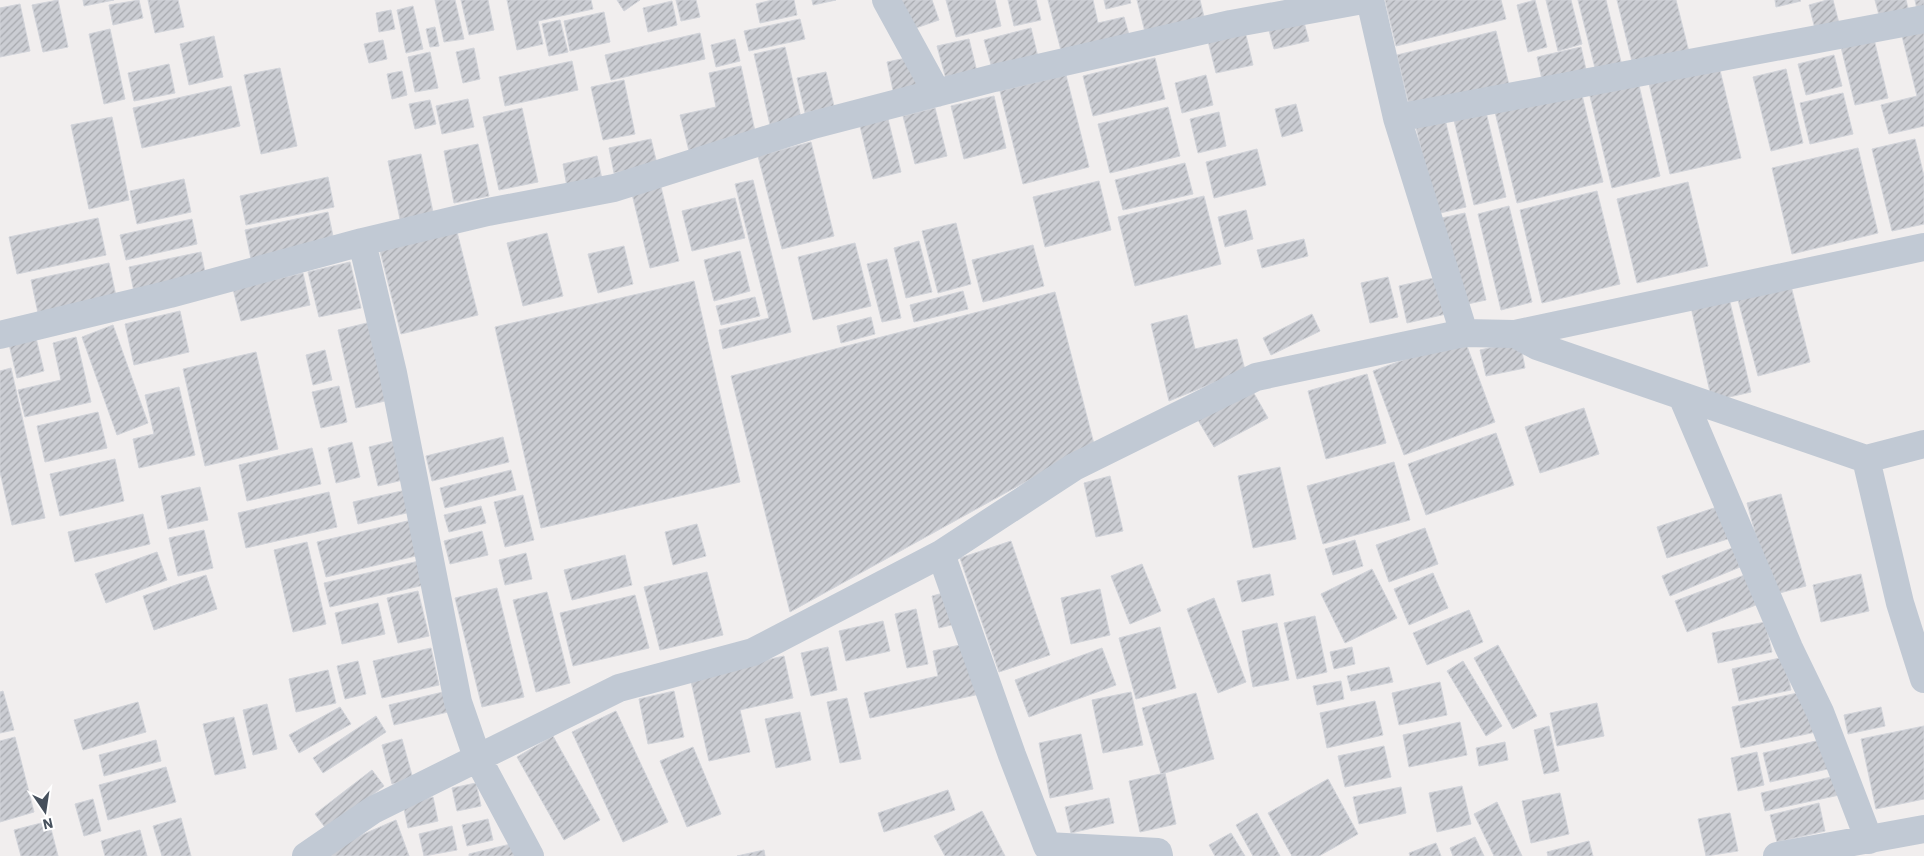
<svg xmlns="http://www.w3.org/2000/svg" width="1924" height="856" font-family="'IBM Plex Sans',sans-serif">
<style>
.building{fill:url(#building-hatch);stroke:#d2d4da}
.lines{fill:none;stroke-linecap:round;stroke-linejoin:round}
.street{stroke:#c1c9d4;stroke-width:28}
</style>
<defs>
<pattern id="building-hatch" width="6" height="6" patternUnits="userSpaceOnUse" patternTransform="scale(1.25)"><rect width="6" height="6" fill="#cbcdd3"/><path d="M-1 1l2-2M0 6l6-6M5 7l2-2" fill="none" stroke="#a7a9ae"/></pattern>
</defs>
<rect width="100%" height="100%" fill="#f1eeee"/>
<path class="building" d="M58 0 68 47 43 52 32 5Z
M83 0H114L84 6Z
M139 0 143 18 113 25 109 5Z
M148 0H178L184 27 155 33Z
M435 0H455L464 39 444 42Z
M461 0H488L494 30 469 35Z
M507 0H591L593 9 538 21 543 44 517 50Z
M617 0H640L624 11Z
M676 0H696L700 17 681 21Z
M772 0H794L797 15 760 23 756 4Z
M812 0H836L813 5Z
M899 0H932L939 20 910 30Z
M946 0H995L1001 26 956 37Z
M1008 0H1036L1041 20 1014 26Z
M1048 0H1093L1098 23 1124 17 1131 42 1063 58Z
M1104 0H1130L1131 3 1106 9Z
M1137 0H1200L1206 25 1147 40Z
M1385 0H1501L1506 19 1396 46Z
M1535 0 1547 47 1528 52 1517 5Z
M1546 0H1571L1582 44 1558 51Z
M1578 0H1606L1622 66 1596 72Z
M1617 0H1676L1689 52 1633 66Z
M1775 0H1800L1801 1 1776 7Z
M1827 0H1833L1840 27 1816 33 1809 5Z
M1875 0H1906L1909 12 1880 19Z
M1915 0H1924V8L1917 10Z
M672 1 677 25 648 32 643 8Z
M20 4 30 51 0 57V8Z
M413 6 423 49 406 53 397 10Z
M391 10 395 29 379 32 376 13Z
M604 12 610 42 570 51 564 21Z
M1302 15 1309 41 1274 49 1267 23Z
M800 19 805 39 749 51 744 31Z
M560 20 568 52 549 56 542 24Z
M435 27 439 46 430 47 426 29Z
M1924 27V126L1889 134 1881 105 1917 96 1901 32Z
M1031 28 1038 57 992 68 984 40Z
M110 29 125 99 104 104 89 34Z
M1245 31 1253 65 1216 73 1208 41Z
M1496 31 1509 85 1410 109 1397 55Z
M700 33 705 59 611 80 605 55Z
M214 36 223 77 189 85 180 44Z
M735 39 740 61 716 67 711 45Z
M969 39 977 72 946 79 937 46Z
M1874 39 1888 98 1855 105 1841 47Z
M383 40 387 59 369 63 364 44Z
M785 47 801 118 770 125 754 54Z
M1581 47 1587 74 1543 84 1537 57Z
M474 48 480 79 463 83 456 52Z
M430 52 438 88 415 92 408 57Z
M1834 55 1842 86 1806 95 1798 64Z
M916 56 923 88 894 95 887 62Z
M1155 58 1165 99 1093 116 1083 76Z
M572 61 578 90 505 106 499 77Z
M1718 62 1741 158 1670 174 1648 79Z
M169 64 175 93 134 101 128 73Z
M741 66 756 136 689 151 680 115 716 107 709 73Z
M280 68 297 146 261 154 244 75Z
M1786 69 1803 143 1771 151 1753 77Z
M402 71 407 95 392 99 387 74Z
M826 72 834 106 805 113 797 78Z
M1066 75 1089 167 1023 184 1000 91Z
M1206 75 1213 105 1182 113 1175 83Z
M624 80 635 134 603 140 591 87Z
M1638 81 1660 176 1612 188 1589 92Z
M231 86 240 126 142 148 133 108Z
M1581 91 1603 182 1517 203 1495 112Z
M1843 93 1853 134 1810 144 1800 103Z
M994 96 1006 148 964 159 951 106Z
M468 99 474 127 442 134 436 106Z
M430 100 436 124 415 129 409 104Z
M1296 104 1303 131 1282 137 1275 109Z
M1168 107 1180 156 1110 173 1098 124Z
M522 108 538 182 499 190 483 117Z
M935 108 947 156 915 164 903 116Z
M1219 112 1226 146 1198 153 1190 119Z
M1486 112 1506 197 1474 205 1454 120Z
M112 117 129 200 89 209 71 125Z
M888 119 901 172 873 179 860 126Z
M1445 119 1466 207 1436 214 1416 127Z
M651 139 657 164 614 173 609 148Z
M1915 139 1924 176V224L1892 231 1872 149Z
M811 142 834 236 782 249 758 156Z
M478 144 489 196 454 203 444 151Z
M1858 148 1878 233 1792 254 1772 168Z
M1257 149 1266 185 1214 198 1206 162Z
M421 154 434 217 401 224 388 161Z
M597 156 602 179 567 187 563 164Z
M1185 163 1193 194 1123 210 1115 180Z
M328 177 334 207 246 225 240 196Z
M184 179 191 212 137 224 130 191Z
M753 180 791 332 723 349 719 330 769 318 735 184Z
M1099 181 1111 230 1045 247 1033 197Z
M1688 182 1708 266 1637 283 1617 199Z
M661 187 679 261 650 268 632 194Z
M1597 191 1620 284 1542 303 1520 210Z
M1204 196 1221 264 1135 286 1118 217Z
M735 198 745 238 692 251 682 211Z
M1509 206 1532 302 1501 310 1478 214Z
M1246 210 1253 239 1225 247 1218 217Z
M328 212 334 241 251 259 245 230Z
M1465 213 1486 300 1458 306 1437 219Z
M98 218 106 255 17 274 9 237Z
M192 219 197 244 126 260 120 235Z
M956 223 971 284 938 293 922 231Z
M457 232 478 315 401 334 380 251Z
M547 233 563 296 523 306 507 243Z
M1304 239 1308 256 1262 268 1257 250Z
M919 241 932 292 906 298 894 248Z
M855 243 871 306 813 320 798 257Z
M1033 245 1044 286 983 302 972 260Z
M624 246 633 284 598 293 588 254Z
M740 251 750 291 714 301 704 260Z
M201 252 206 277 134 292 129 267Z
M887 259 901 318 882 322 867 264Z
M350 262 361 308 319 317 308 272Z
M109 263 116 296 38 313 31 280Z
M303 273 310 305 241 321 233 289Z
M1388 277 1398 317 1370 323 1361 283Z
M1438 277 1446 314 1407 323 1399 286Z
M694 281 740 482 541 528 495 327Z
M1790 282 1810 362 1758 376 1737 296Z
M963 291 968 309 914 322 910 305Z
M1055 292 1094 444 790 612 731 376Z
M755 297 760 316 721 325 716 306Z
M1729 298 1751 392 1712 401 1691 307Z
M180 311 189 352 134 365 125 324Z
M1312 314 1320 331 1271 355 1263 338Z
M1187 315 1195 349 1237 339 1245 370 1169 401 1151 324Z
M871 317 875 334 841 343 837 326Z
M371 322 389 400 356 408 338 330Z
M113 325 148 423 117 435 82 337Z
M76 337 91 402 25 417 18 390 61 380 53 343Z
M36 338 44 371 17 378 9 344Z
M1464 338 1495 422 1404 455 1373 371Z
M1520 341 1525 368 1486 376 1480 350Z
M325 350 332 380 313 385 306 355Z
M256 352 278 449 205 466 183 369Z
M11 368 45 518 12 525 0 472V371Z
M1367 374 1386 443 1326 459 1308 391Z
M339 386 347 422 321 428 312 392Z
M179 387 195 455 139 468 133 439 154 434 145 395Z
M1252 390 1268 418 1214 447 1198 420Z
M1584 408 1599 454 1540 473 1525 427Z
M98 412 107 448 45 462 37 426Z
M1496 433 1514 485 1426 515 1408 464Z
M503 437 509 462 432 481 426 456Z
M398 440 407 479 378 486 369 447Z
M352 442 360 477 336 483 328 448Z
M312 448 321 484 247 501 239 465Z
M115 459 124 501 60 516 50 474Z
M1394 462 1410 520 1323 544 1307 486Z
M1280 467 1296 539 1253 548 1238 476Z
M511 470 516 490 445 508 440 488Z
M1110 476 1123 531 1096 537 1084 483Z
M200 487 208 520 168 529 161 496Z
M406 490 411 512 358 524 353 502Z
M329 492 337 527 246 548 238 513Z
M1781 494 1806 586 1772 595 1747 503Z
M523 495 534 540 505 547 494 502Z
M1723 505 1734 537 1667 558 1657 527Z
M481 506 486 523 449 532 444 515Z
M143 514 150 544 75 562 68 532Z
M412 520 420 555 326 577 317 542Z
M697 524 706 556 673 565 665 532Z
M1425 528 1438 564 1389 582 1376 545Z
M204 530 213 568 178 576 169 538Z
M482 531 488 555 450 564 444 541Z
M1355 540 1363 566 1333 575 1325 549Z
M1011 541 1050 655 999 672 960 558Z
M307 542 326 624 293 632 274 550Z
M1732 548 1740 567 1670 596 1662 576Z
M157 552 167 580 106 603 95 574Z
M526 553 532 579 505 585 499 560Z
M625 555 632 585 572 600 564 570Z
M419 561 424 585 330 607 324 583Z
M1142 564 1161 611 1130 624 1111 576Z
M1372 569 1397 618 1345 643 1321 594Z
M707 572 723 635 660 650 644 587Z
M1433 573 1448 608 1409 625 1394 589Z
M1750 573 1761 603 1687 632 1675 601Z
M1270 574 1274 595 1242 602 1237 581Z
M1861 574 1869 611 1821 622 1813 585Z
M206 575 217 609 154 630 143 596Z
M497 588 524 697 482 707 455 598Z
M1100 589 1110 635 1071 644 1061 598Z
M418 591 429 636 398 643 387 598Z
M951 591 959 623 939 628 932 596Z
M547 592 570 683 536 692 513 600Z
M635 595 649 648 573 666 560 613Z
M1214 598 1246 682 1218 693 1187 609Z
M378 603 385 634 342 644 335 613Z
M916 609 928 664 907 668 895 614Z
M1469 610 1483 642 1427 665 1413 633Z
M1315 616 1327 672 1297 679 1284 623Z
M883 621 890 651 846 661 839 631Z
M1765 622 1772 652 1718 663 1712 633Z
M1277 623 1289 680 1253 687 1242 631Z
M1160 627 1176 688 1136 699 1119 638Z
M969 643 980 694 870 718 864 693 938 676 933 651Z
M1498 645 1537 716 1513 729 1474 658Z
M828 647 837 690 811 696 801 653Z
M1352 647 1355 664 1334 669 1330 652Z
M431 648 439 685 382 698 373 661Z
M1102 648 1116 685 1029 717 1015 680Z
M784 656 793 698 740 710 750 752 709 761 690 677Z
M1784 657 1791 690 1739 701 1732 669Z
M358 661 366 694 345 699 337 666Z
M1463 661 1502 726 1486 736 1447 671Z
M1389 667 1393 682 1351 691 1347 676Z
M328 670 336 703 296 712 289 679Z
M1341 681 1344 699 1317 705 1313 686Z
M1440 682 1447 715 1399 725 1392 693Z
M3 691 14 730 0 733V692Z
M674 691 684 737 648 744 639 699Z
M1807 691 1816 732 1741 748 1732 707Z
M443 692 448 712 394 725 389 705Z
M1131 692 1143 745 1103 753 1092 700Z
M1196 693 1214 759 1161 774 1142 708Z
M847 698 861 759 840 763 827 702Z
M1375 701 1383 735 1327 748 1320 713Z
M138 702 146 732 83 750 74 720Z
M1597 703 1604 736 1557 746 1550 713Z
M267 704 277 749 253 755 243 710Z
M340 707 351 724 299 753 289 735Z
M1881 707 1885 726 1848 734 1844 715Z
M616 711 668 822 623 842 572 732Z
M800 712 811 760 776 768 765 719Z
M376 716 386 732 323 773 313 758Z
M234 717 246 768 215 775 203 724Z
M1460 722 1467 755 1409 767 1403 735Z
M1549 726 1559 771 1544 774 1534 730Z
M1924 726V799L1876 809 1861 739Z
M1081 734 1093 789 1050 798 1039 743Z
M553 736 600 820 564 840 517 757Z
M15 737 34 812 0 822V741Z
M402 739 413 779 392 784 382 745Z
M1825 739 1832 768 1770 782 1763 753Z
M156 740 161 761 104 776 99 755Z
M1505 742 1508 760 1479 766 1476 748Z
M1384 746 1391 777 1345 787 1338 756Z
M693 747 721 814 687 827 660 761Z
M1757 752 1764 785 1738 791 1731 758Z
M166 767 176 802 108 820 99 785Z
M372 770 384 786 327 830 315 814Z
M1165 773 1176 824 1140 832 1129 781Z
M1840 775 1844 794 1765 811 1761 793Z
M1328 779 1358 834 1319 856H1292L1268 813Z
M476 783 481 806 457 811 452 788Z
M1462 786 1471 824 1437 832 1429 793Z
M1401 787 1406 813 1359 824 1353 797Z
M948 790 955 810 884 832 878 813Z
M1560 793 1569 834 1531 843 1522 801Z
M433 797 438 821 408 828 403 804Z
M1109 798 1114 823 1071 833 1065 807Z
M93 799 101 831 84 836 75 804Z
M1497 802 1522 856H1494L1474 814Z
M1819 803 1825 831 1777 842 1770 815Z
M982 811 1005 856H945L934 836Z
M1257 813 1280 856H1253L1236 825Z
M1730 813 1738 851 1706 856 1698 819Z
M181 818 191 856H162L153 826Z
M488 819 493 840 467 846 462 825Z
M396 820 409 856H326L325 851Z
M49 821 58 856H21L14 830Z
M452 826 457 850 424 856 419 834Z
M140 830 147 856H105L101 841Z
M1231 833 1245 856H1215L1209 845Z
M1475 837 1484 856H1453L1450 848Z
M1589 841 1593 856H1548L1547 852Z
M519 842 522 856H469V854Z
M1436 843 1441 856H1410L1409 853Z
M764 850 765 856H737Z"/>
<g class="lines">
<path class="street" d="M886 0 937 93
M1370 0 1397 118 1464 333 1515 334 1537 346 1866 459 1924 444
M1397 118 1924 19
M362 242 393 373 458 702 477 757 530 856
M1515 334 1924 247
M0 335 170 294 362 242 488 212 614 188 813 125 994 78 1231 24 1363 0
M1682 396 1789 648 1820 712 1869 840
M1866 459 1900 603 1924 679
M941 554 1012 755 1047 846 1158 852 1159 856
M306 856 373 810 619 688 753 652 941 554 1074 467 1256 377 1464 333
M1777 856 1924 829"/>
</g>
<g transform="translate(45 811) rotate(167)" stroke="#ffffff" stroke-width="4" paint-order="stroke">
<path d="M0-4L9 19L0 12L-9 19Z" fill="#46505c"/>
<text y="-8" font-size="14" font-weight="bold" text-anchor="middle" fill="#46505c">N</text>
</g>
</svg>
